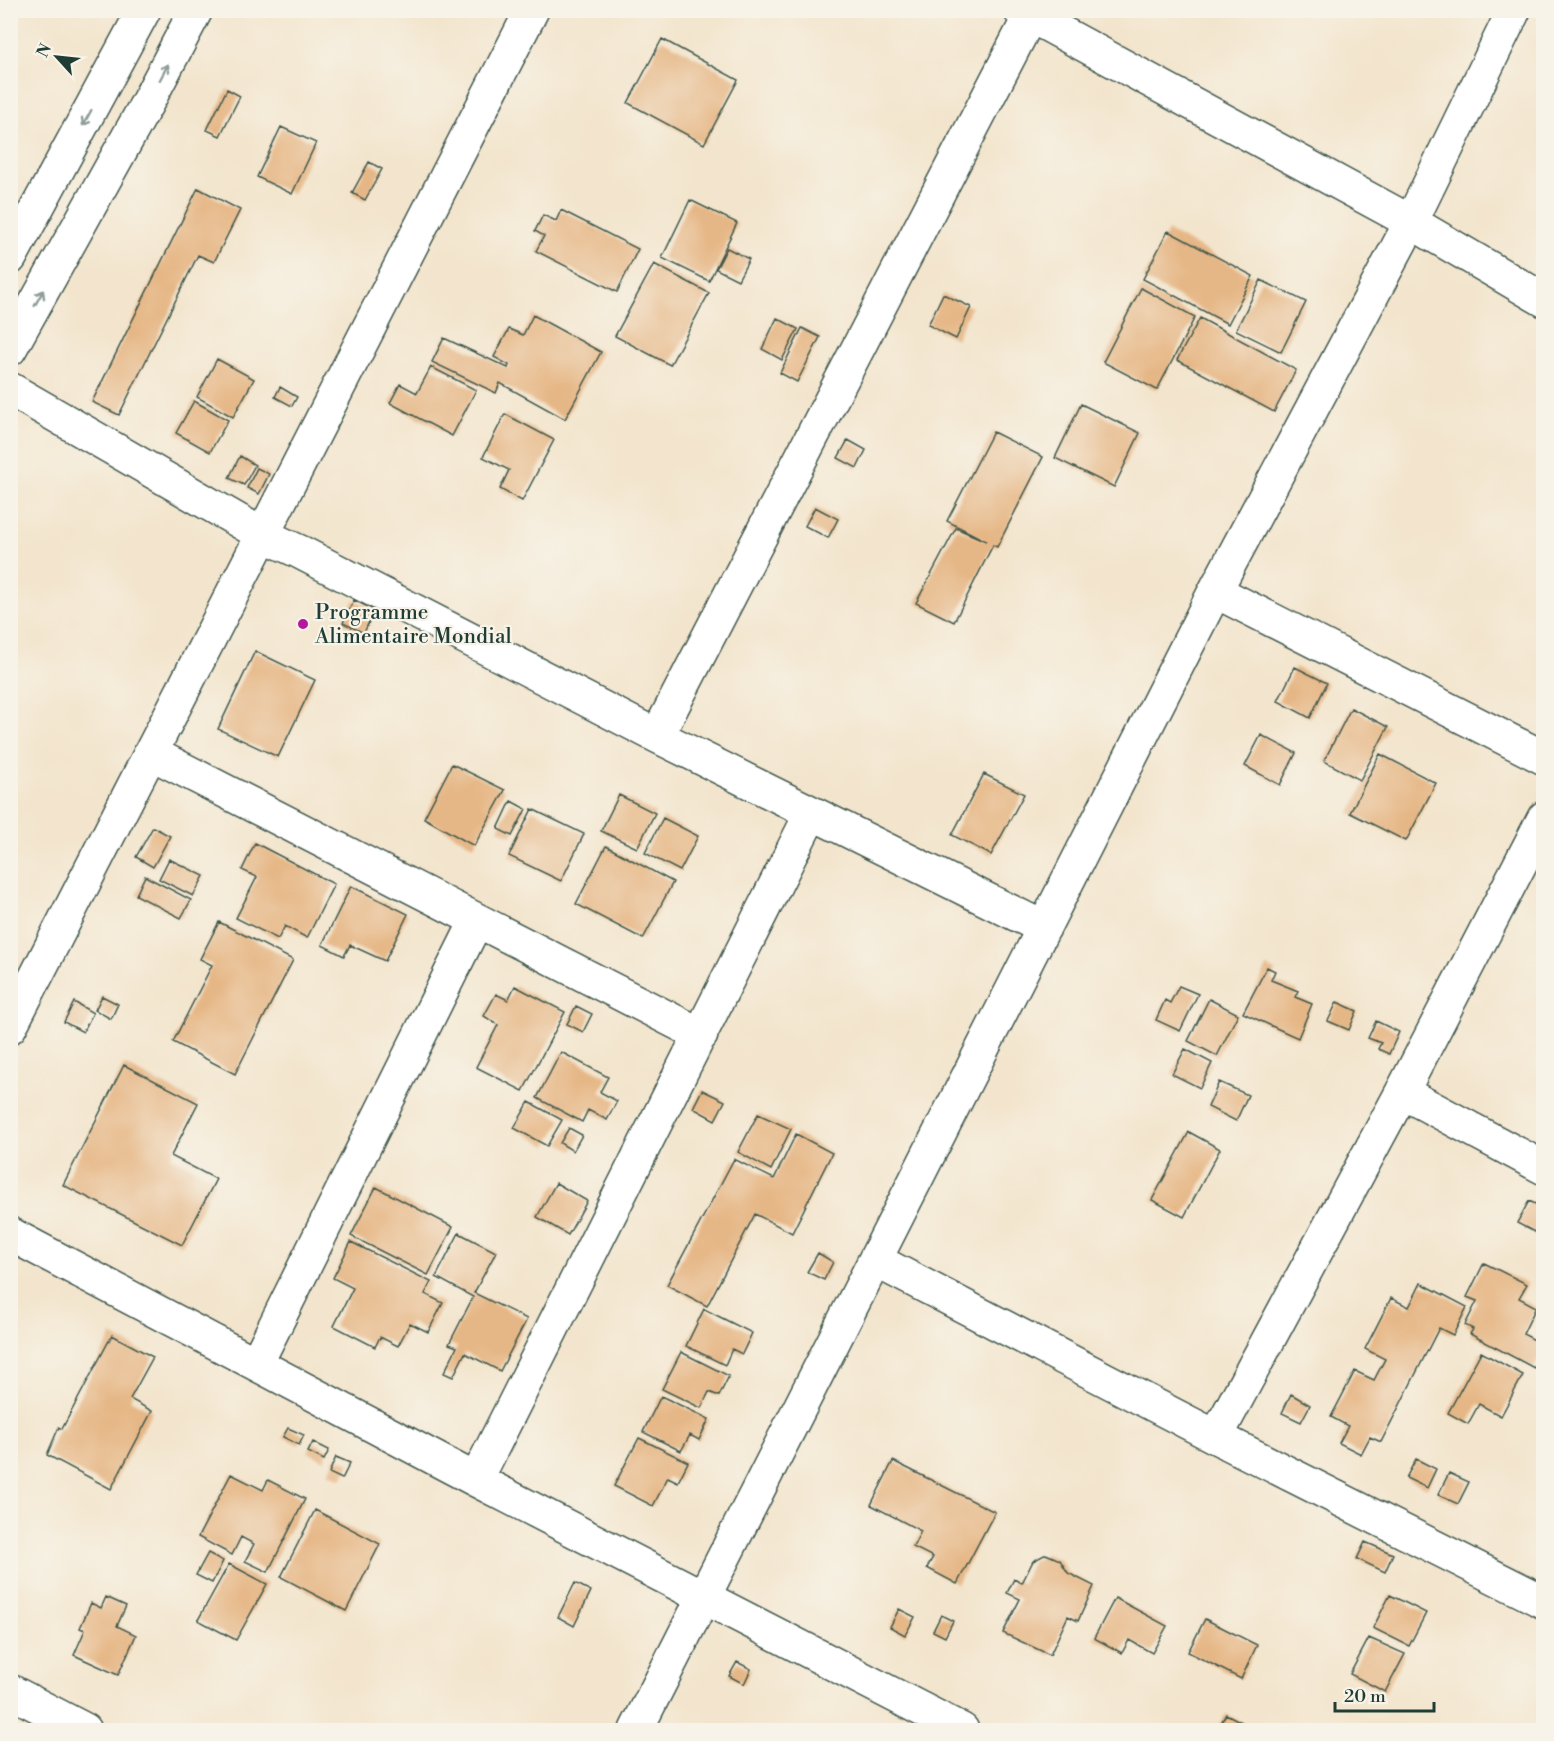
<svg xmlns="http://www.w3.org/2000/svg" width="1554" height="1741" font-family="'Libre Bodoni',serif">
<style>
.building{fill:#e6b786}
.lines{fill:none;stroke-linecap:round;stroke-linejoin:round}
.minor-casing{stroke:#3f564b;stroke-width:36}
.primary-casing{stroke:#3f564b;stroke-width:36}
.minor{stroke:#fff;stroke-width:33}
.primary{stroke:#fff;stroke-width:33}
.oneway{stroke:#8f9e9a}
.poi-dot{fill:#b5179e;stroke:#f7f3e8;stroke-width:2}
.labels{text-anchor:middle;stroke-width:4.5;stroke-linejoin:round;paint-order:stroke}
.poi-label{font-size:21px;fill:#1f3d34;stroke:#f7f3e8;text-anchor:start}
</style>
<rect width="100%" height="100%" fill="#f7f3e8"/>
<filter id="ink" filterUnits="userSpaceOnUse"><feTurbulence type="fractalNoise" baseFrequency=".0167" numOctaves="2"/><feDisplacementMap in="SourceGraphic" scale="12" xChannelSelector="R" yChannelSelector="G"/><feConvolveMatrix kernelMatrix="1 2 1 2 8 2 1 2 1" color-interpolation-filters="sRGB"/></filter>
<filter id="wash" filterUnits="userSpaceOnUse"><feTurbulence type="fractalNoise" baseFrequency=".008" numOctaves="4" result="noise"/><feDisplacementMap in="SourceGraphic" scale="24" xChannelSelector="R" yChannelSelector="G"/><feGaussianBlur stdDeviation="1.35" result="paint"/><feColorMatrix in="noise" values="0 0 0 0 0 0 0 0 0 0 0 0 0 0 0 0 0 1.4 0 .05"/><feComposite in="paint" operator="in"/></filter>
<g filter="url(#wash)">
<rect width="100%" height="100%" fill="#f3e5cd"/>
<g id="blocks">
<path class="building" d="M662 39 738 80 704 144 628 103Z
M227 89 240 96 220 136 207 130Z
M281 127 316 143 292 194 257 177Z
M369 162 382 169 365 200 352 193Z
M198 188 240 210 214 262 198 255 119 415 92 402Z
M690 200 737 223 709 281 662 258Z
M561 210 638 249 617 292 536 251 544 236 535 231 543 215 556 221Z
M1168 231 1253 276 1228 324 1143 279Z
M727 248 749 259 738 280 716 269Z
M654 264 709 293 670 365 615 336Z
M1261 280 1306 302 1281 352 1236 330Z
M1141 288 1195 317 1157 390 1103 362Z
M943 294 971 307 956 339 928 325Z
M533 315 601 352 565 419 500 383 496 393 432 362 444 338 508 368 509 365 494 357 509 329 523 335Z
M777 318 798 329 782 360 762 349Z
M1200 318 1296 370 1274 412 1177 360Z
M802 328 820 337 797 382 780 373Z
M217 359 254 379 233 417 197 397Z
M431 367 476 390 452 436 390 403 400 384 417 393Z
M280 387 297 397 292 406 275 397Z
M194 401 228 420 210 452 176 433Z
M1081 404 1140 433 1114 487 1055 458Z
M505 414 554 440 522 501 500 489 509 470 483 457Z
M993 432 1043 457 997 547 993 545 954 622 916 603 956 528 986 541 947 521Z
M848 440 866 450 857 468 838 458Z
M240 456 255 465 244 485 229 478Z
M257 468 269 474 259 494 247 488Z
M815 507 838 519 828 538 805 526Z
M354 600 374 610 364 633 343 623Z
M255 651 315 680 278 757 218 729Z
M1295 667 1327 683 1310 718 1278 701Z
M1351 708 1388 727 1360 780 1324 761Z
M1261 735 1296 753 1280 785 1245 766Z
M1380 754 1436 783 1406 841 1350 813Z
M452 764 505 790 474 846 424 818Z
M984 774 1024 794 991 855 952 835Z
M619 795 655 813 637 848 601 831Z
M511 801 526 809 512 836 498 829Z
M532 809 584 834 561 881 509 856Z
M663 818 698 836 680 871 645 853Z
M153 827 170 836 153 867 136 857Z
M255 843 334 884 307 938 285 926 278 939 236 918 257 877 242 870Z
M606 846 673 882 643 939 576 904Z
M169 859 204 876 193 896 159 879Z
M145 876 191 900 181 918 136 895Z
M351 886 408 914 385 961 350 945 344 956 322 945Z
M219 922 293 960 235 1074 173 1042 212 965 200 959Z
M1267 967 1275 971 1271 980 1298 991 1295 997 1312 1004 1298 1038 1243 1013Z
M515 986 565 1012 523 1091 476 1067 498 1025 484 1016 496 994 508 1000Z
M1179 986 1198 994 1180 1031 1156 1020 1165 1000 1170 1003Z
M102 996 118 1004 111 1019 95 1010Z
M1209 999 1238 1014 1217 1056 1188 1041Z
M74 1002 93 1013 83 1032 64 1022Z
M1337 1002 1357 1011 1349 1030 1328 1021Z
M576 1006 592 1014 583 1032 567 1024Z
M1376 1021 1399 1032 1389 1054 1378 1049 1381 1043 1368 1038Z
M1185 1049 1212 1063 1200 1088 1172 1074Z
M561 1052 608 1077 600 1092 617 1101 607 1120 588 1110 582 1122 537 1098Z
M124 1065 198 1103 171 1156 216 1179 182 1245 63 1185Z
M1219 1082 1248 1095 1236 1121 1208 1107Z
M702 1090 725 1101 715 1120 693 1108Z
M529 1102 562 1120 547 1146 514 1128Z
M758 1114 791 1129 771 1170 738 1152Z
M569 1128 582 1135 573 1151 560 1143Z
M1189 1132 1220 1149 1184 1217 1152 1200Z
M796 1134 832 1153 792 1233 755 1214 707 1306 667 1285 734 1159 774 1179Z
M556 1183 587 1201 568 1235 537 1217Z
M376 1187 453 1227 428 1275 351 1236Z
M1529 1201 1544 1208V1237L1517 1223Z
M459 1233 496 1252 474 1293 527 1319 500 1371 465 1353 453 1377 444 1373 457 1347 449 1344 473 1297 436 1277Z
M351 1242 431 1282 425 1294 443 1303 428 1332 410 1323 398 1346 380 1337 375 1347 334 1326 353 1288 333 1278Z
M818 1253 833 1262 824 1280 807 1272Z
M1484 1263 1527 1284 1519 1298 1536 1307 1523 1334 1544 1345V1351L1534 1368 1470 1334 1473 1329 1465 1325 1477 1301 1467 1297Z
M1421 1283 1467 1307 1453 1335 1439 1328 1381 1442 1370 1437 1361 1454 1339 1443 1348 1426 1331 1417 1355 1371 1374 1380 1385 1359 1365 1349 1391 1298 1409 1307Z
M704 1309 752 1333 742 1354 732 1349 725 1365 686 1346Z
M112 1335 153 1357 130 1399 152 1411 111 1489 47 1455 59 1427 62 1429Z
M681 1352 729 1376 719 1396 709 1392 701 1408 662 1389Z
M1481 1352 1523 1375 1501 1416 1479 1404 1468 1424 1448 1413Z
M1291 1394 1310 1405 1301 1422 1282 1413Z
M661 1396 709 1419 699 1440 690 1435 681 1451 643 1432Z
M288 1428 304 1435 299 1445 283 1437Z
M639 1438 688 1462 678 1482 668 1477 653 1506 614 1486Z
M313 1442 329 1450 324 1460 308 1452Z
M336 1457 350 1463 342 1479 329 1473Z
M1416 1459 1436 1469 1427 1488 1406 1478Z
M893 1461 995 1512 957 1584 927 1568 933 1557 913 1547 921 1531 871 1505Z
M1449 1473 1469 1482 1458 1504 1438 1495Z
M231 1474 263 1490 268 1480 305 1499 268 1572 245 1561 254 1544 241 1537 232 1555 198 1537Z
M315 1510 380 1544 346 1611 281 1577Z
M1365 1542 1393 1554 1385 1572 1357 1559Z
M208 1553 223 1561 212 1583 196 1575Z
M1046 1554 1060 1560 1068 1573 1094 1586 1078 1621 1068 1616 1050 1655 1003 1633 1020 1599 1007 1593 1014 1579 1022 1583 1033 1561Z
M229 1564 267 1584 236 1640 198 1620Z
M575 1583 591 1591 574 1626 558 1617Z
M1390 1595 1426 1613 1409 1646 1373 1628Z
M106 1597 126 1606 117 1626 136 1635 118 1675 74 1655 85 1630 80 1628 91 1603 101 1608Z
M1115 1598 1167 1626 1152 1653 1129 1640 1122 1653 1094 1638Z
M899 1609 915 1617 905 1635 890 1627Z
M941 1615 953 1621 945 1637 933 1631Z
M1205 1619 1257 1645 1241 1679 1188 1652Z
M1369 1638 1405 1654 1385 1692 1350 1674Z
M737 1662 751 1669 744 1684 729 1676Z
M1226 1714 1257 1730H1217Z"/>
</g>
</g>
<g filter="url(#ink)">
<use href="#blocks" fill-opacity="0" stroke="#3f564b" stroke-width="1.5"/>
<g class="lines">
<g class="minor-casing">
<path id="minor" d="M1020 10 1411 222 1544 300
M10 389 263 535 300 552 657 736 1044 928
M1215 591 1544 758
M657 736 1030 16
M151 753 701 1035
M10 1027 532 10
M1402 1092 1544 1168
M10 1234 476 1480 962 1730
M875 1260 1216 1437 1544 1602
M256 1364 477 920
M1216 1437 1402 1092 1544 818
M476 1480 811 814
M10 1691 85 1730
M636 1730 1215 591 1411 222 1514 10"/>
</g>
<g class="primary-casing">
<path id="primary" d="M10 258 144 10
M10 349 146 105 196 10"/>
</g>
<use href="#minor" class="minor"/>
<use href="#primary" class="primary"/>
</g>
<defs><path id="oneway-shaft" d="M-6 0H5M1.5-3L5.5 0L1.5 3" fill="none" stroke-width="1.6" stroke-linecap="round" stroke-linejoin="round" transform="scale(1.5)"/></defs>
<g class="oneway">
<use href="#oneway-shaft" transform="translate(164 72) rotate(-62)"/>
<use href="#oneway-shaft" transform="translate(87 118) rotate(119)"/>
<use href="#oneway-shaft" transform="translate(39 298) rotate(-61)"/>
</g>
</g>
<circle class="poi-dot" cx="303" cy="624" r="6"/>
<g class="labels">
<g class="poi-label">
<text x="315" y="619">Programme<tspan x="315" dy="24">Alimentaire Mondial</tspan></text>
</g>
</g>
<rect width="1554" height="1741" fill="none" stroke="#f7f3e8" stroke-width="36"/>
<g transform="translate(57 57) rotate(297)" stroke="#f7f3e8" stroke-width="4.5" paint-order="stroke">
<path d="M0-4.5L10 22L0 15L-10 22Z" fill="#1f3d34"/>
<text y="-9" font-size="16" font-weight="bold" text-anchor="middle" fill="#1f3d34">N</text>
</g>
<path d="M1335 1702v9h99v-9" fill="none" stroke="#1f3d34" stroke-width="3"/>
<text x="1344" y="1702" font-size="18" fill="#1f3d34" stroke="#f7f3e8" stroke-width="4.5" paint-order="stroke">20 m</text>
</svg>
